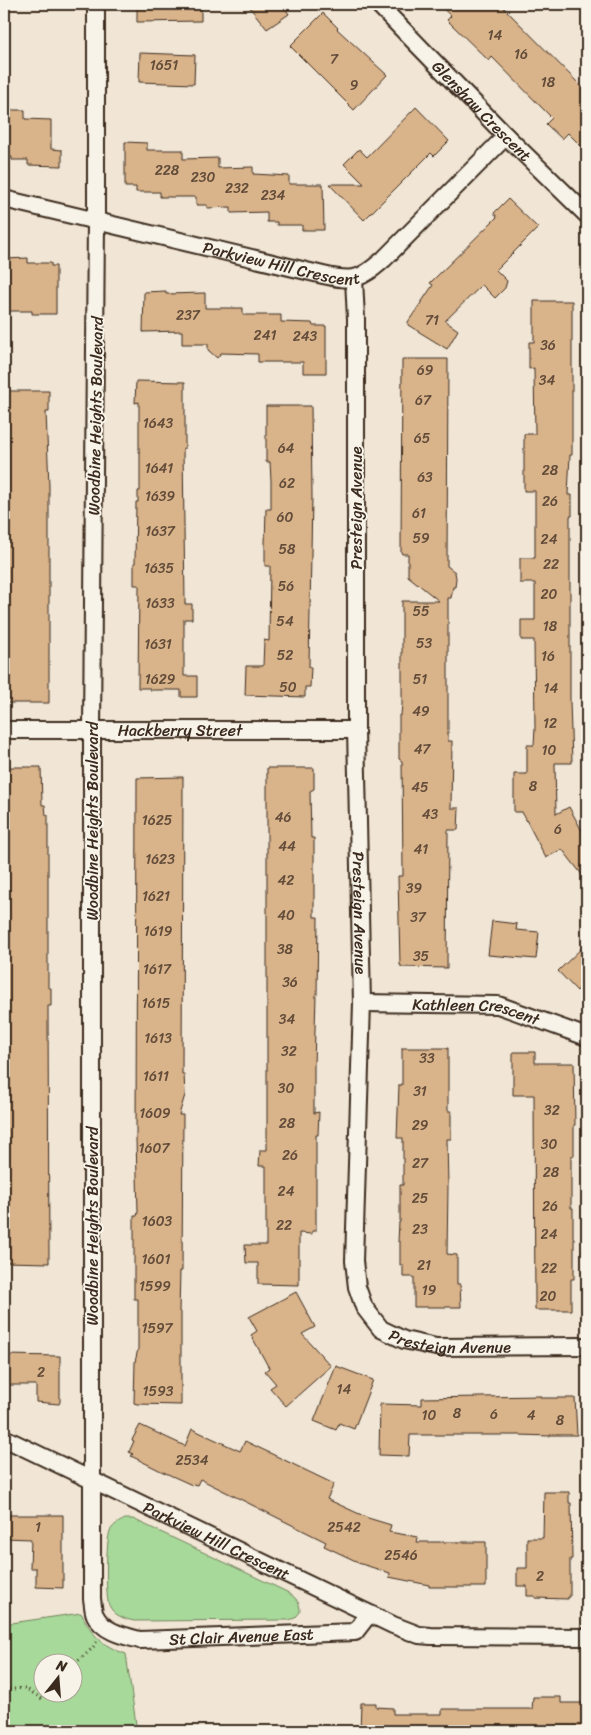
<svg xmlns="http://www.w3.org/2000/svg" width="591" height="1735" font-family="Sriracha,sans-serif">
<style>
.green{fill:#a7d99a;stroke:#71825c;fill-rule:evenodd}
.building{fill:#d9b38a;stroke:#3b2a1e}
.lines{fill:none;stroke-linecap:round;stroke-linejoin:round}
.street-casing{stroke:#3b2a1e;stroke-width:20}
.path{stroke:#3b2a1e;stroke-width:3;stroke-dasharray:1 4;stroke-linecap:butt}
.street{stroke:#f7f3e8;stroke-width:16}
.labels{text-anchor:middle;stroke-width:4;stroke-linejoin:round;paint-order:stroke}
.number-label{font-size:14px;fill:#624c39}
.street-label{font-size:16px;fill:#3b2a1e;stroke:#f7f3e8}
</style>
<rect width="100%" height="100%" fill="#f1e6d5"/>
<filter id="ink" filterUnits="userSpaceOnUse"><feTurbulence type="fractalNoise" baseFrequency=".02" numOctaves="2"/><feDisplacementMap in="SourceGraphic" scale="10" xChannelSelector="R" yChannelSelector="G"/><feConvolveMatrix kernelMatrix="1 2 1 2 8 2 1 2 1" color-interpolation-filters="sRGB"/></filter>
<g filter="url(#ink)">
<path class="green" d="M125 1519H133L287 1592C296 1598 300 1601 300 1612L295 1618 289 1620 134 1621C124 1619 113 1615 109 1605 105 1596 106 1540 110 1531 113 1525 119 1522 125 1519Z
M81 1613C93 1636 101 1645 126 1654L137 1731H4V1624ZM72 1662V1692H42V1662Z"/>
<path class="building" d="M137 4H201V21L137 22Z
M247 4H282L289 14 267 29Z
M438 4H500L587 92V152L568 133 562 139 546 124 552 118 492 57 489 61 447 20 451 16Z
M323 13 338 28 337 29 387 75 354 110 290 46Z
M140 53 195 55 194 84 139 82Z
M416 107 449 141 434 156 431 153 364 220 329 184H364L344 164 359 149 367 157Z
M4 110H25V119L51 120V149L62 150V166L28 165V160H12V157H4Z
M125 142 147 143V150H183V159L218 158V168L253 167V174L289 176V184H323L324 230H302V225H277V222H267V212L231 213V207L207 208V205H196V197H160V192H136V187H125Z
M508 199 538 228 496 270 507 281 505 288 495 298 482 285 445 321 458 330 447 349 408 325V322L433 285 430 283 497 217 494 213Z
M28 258V263H51V266H56V314H32V311H4V259Z
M166 291V294L205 293V308H243V315H281V322L312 323 313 326H326V373H303V362H258V354L221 353 217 358 208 350V344H182V331L143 332 144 292Z
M534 301H572V455H570L568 495H572V516H570V701L572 762V763H555L556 814 569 807 587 840V881L562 849 546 858 522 812H514V774H527V745H534L535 728 534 640H521V620H535V583H520V558H535V491H524V434H535L534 368 529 369V342H534Z
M402 359H448L447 566 455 572 456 578 455 587H453L451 598H448V741H452L451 808H459L458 830H448L447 968 401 967V965H400L398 876H403L402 761 399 759V715H401L402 704V601H439L408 576V554H402L401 552Z
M136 381 185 382V448H183L185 604H192V619H184V676H197V697H181V690H150V688H138L139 585H134V563H135L136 502H138V491H140V452H139V402L135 403Z
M4 391H49V412H46L49 486V703H4Z
M266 406H311L312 497 309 667H311L310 687H305V697L245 695 246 666H263L264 640 269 641 270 566H265V544L266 509H271V481L270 462H266Z
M6 767H41L42 805H45L46 815H48V988H51V1006H48L49 1263 4 1262V768H6Z
M267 768H314V789L310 791 311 838H314V917H318L317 995H316L314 1066V1113L319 1112 318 1135H316V1231H312V1234L299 1233V1285L258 1284V1263H246L245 1245H266V1166H259L260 1150H267Z
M183 777 182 1074H184L185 1095 179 1115H183L182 1271H180L179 1312H181V1405L137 1404 134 1403 135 1362 138 1349V1299H134V1216H137L138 1212 136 1140 137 778Z
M492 921 517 924 516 930 539 932 536 959 488 955Z
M587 943V980L577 991 558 971Z
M402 1048H448V1111H451V1139H447L448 1186 447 1254 457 1255V1284H460L461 1307H414V1277H403V1265H400V1242H398L399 1222H400V1185H403V1138H397L399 1085H402Z
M513 1052H535V1063H574L575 1125H574V1156H571V1208H573V1237L574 1238V1279H571V1310H535L534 1095H513Z
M296 1292 315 1327 302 1334 331 1366 286 1406 270 1388 276 1384 265 1371 269 1368 251 1335 257 1331 249 1317Z
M4 1355 60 1356V1402L59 1404 36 1402V1385H4Z
M336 1366 373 1380 354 1429 339 1423 336 1430 314 1421Z
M541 1396V1398H575L577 1435H550V1436L519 1435H410L409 1456 379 1455 380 1404 422 1405V1398Z
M140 1425 185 1446 192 1429 240 1451 245 1441 334 1484 327 1499 368 1518 391 1525 389 1532 418 1537 417 1542H486V1587H429V1585L389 1577 390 1573 358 1563V1562L324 1546 326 1542 200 1479 197 1485 193 1484 192 1485 161 1471 131 1456 133 1454 129 1452 134 1441 132 1440Z
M544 1492H569V1503H571L572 1559H570V1597H568V1599L535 1598V1596H527V1586H517V1568H527V1538H543Z
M4 1515H63V1588L36 1587V1568H30L31 1539 4 1538Z
M533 1697H561V1703H587V1731H360L361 1703H376V1707L393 1708V1714H442V1709H532Z"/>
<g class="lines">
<g class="street-casing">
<g id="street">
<path id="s1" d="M378 4 506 136 587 215"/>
<path id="s2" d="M96 11V221L92 730V1599C93 1604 93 1611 95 1615 103 1632 124 1636 140 1640L355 1632 369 1614"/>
<path id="s3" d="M4 199 323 275C354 282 360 280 384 259L506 136"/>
<path id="s4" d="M354 279 356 319V730L362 1003 354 1261 357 1287 364 1307 381 1329 404 1340 436 1347 587 1346"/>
<path id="s5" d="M4 730H356"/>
<path id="s6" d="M362 1003 498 1005 587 1037"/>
<path id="s7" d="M4 1438 393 1625 419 1635 431 1636 587 1637"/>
</g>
</g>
<path class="path" d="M72 1668C80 1657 90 1653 97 1642
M4 1690 25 1688 42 1699 49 1692"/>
<use href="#street" class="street"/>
</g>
</g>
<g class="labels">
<g class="number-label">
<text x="495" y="40">14</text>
<text x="521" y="59">16</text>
<text x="334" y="64">7</text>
<text x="164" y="70">1651</text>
<text x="548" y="87">18</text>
<text x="354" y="90">9</text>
<text x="167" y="175">228</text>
<text x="203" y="182">230</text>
<text x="237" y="193">232</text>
<text x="273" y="200">234</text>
<text x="188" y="320">237</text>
<text x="432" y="325">71</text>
<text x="265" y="340">241</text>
<text x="305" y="341">243</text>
<text x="548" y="350">36</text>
<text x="425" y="375">69</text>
<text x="547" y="385">34</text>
<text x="423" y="405">67</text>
<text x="158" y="428">1643</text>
<text x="422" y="443">65</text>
<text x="286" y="453">64</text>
<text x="159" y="473">1641</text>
<text x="550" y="475">28</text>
<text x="425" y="482">63</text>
<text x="287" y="488">62</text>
<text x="160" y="501">1639</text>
<text x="550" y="506">26</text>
<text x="419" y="518">61</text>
<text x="285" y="522">60</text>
<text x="160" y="536">1637</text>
<text x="421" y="543">59</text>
<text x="549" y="544">24</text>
<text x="287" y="554">58</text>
<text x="551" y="569">22</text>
<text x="159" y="573">1635</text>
<text x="286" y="591">56</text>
<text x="549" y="599">20</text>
<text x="160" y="608">1633</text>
<text x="421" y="616">55</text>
<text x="285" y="626">54</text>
<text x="550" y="631">18</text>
<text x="424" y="648">53</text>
<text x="158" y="649">1631</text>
<text x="285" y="660">52</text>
<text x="548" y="661">16</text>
<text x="160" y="684">1629</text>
<text x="420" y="684">51</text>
<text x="288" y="692">50</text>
<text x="551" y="693">14</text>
<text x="421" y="716">49</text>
<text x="550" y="728">12</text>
<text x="422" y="754">47</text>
<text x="549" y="755">10</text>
<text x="533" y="791">8</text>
<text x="420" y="792">45</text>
<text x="430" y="819">43</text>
<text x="283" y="822">46</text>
<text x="157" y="825">1625</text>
<text x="558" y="834">6</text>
<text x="287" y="851">44</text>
<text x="421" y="854">41</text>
<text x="160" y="864">1623</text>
<text x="286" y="885">42</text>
<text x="414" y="893">39</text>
<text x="156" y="901">1621</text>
<text x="286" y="920">40</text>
<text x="418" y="922">37</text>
<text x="158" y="936">1619</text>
<text x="285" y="954">38</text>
<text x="421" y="961">35</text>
<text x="157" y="974">1617</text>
<text x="290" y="987">36</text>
<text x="156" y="1008">1615</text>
<text x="287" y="1024">34</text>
<text x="158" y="1043">1613</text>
<text x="289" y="1056">32</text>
<text x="427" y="1063">33</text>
<text x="156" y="1081">1611</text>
<text x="286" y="1093">30</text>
<text x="420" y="1096">31</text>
<text x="552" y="1115">32</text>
<text x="155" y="1118">1609</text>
<text x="287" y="1128">28</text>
<text x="420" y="1130">29</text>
<text x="549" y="1149">30</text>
<text x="154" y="1153">1607</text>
<text x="290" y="1160">26</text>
<text x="420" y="1168">27</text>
<text x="551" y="1177">28</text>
<text x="286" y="1196">24</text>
<text x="420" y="1203">25</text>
<text x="550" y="1211">26</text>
<text x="157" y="1226">1603</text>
<text x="284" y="1230">22</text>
<text x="420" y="1234">23</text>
<text x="549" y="1239">24</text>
<text x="156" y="1264">1601</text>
<text x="424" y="1270">21</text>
<text x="549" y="1273">22</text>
<text x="155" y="1291">1599</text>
<text x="429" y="1295">19</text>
<text x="548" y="1301">20</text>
<text x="157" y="1333">1597</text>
<text x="41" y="1377">2</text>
<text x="344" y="1394">14</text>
<text x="158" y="1396">1593</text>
<text x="457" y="1418">8</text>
<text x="494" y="1419">6</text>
<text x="429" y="1420">10</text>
<text x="531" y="1420">4</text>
<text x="560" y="1425">8</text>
<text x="192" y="1465">2534</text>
<text x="38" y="1532">1</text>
<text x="344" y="1532">2542</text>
<text x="401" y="1560">2546</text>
<text x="540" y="1581">2</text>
</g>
<g class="street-label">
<text dy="6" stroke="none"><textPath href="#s1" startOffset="149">Glenshaw Crescent</textPath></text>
<text dy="6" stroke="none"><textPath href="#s3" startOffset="285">Parkview Hill Crescent</textPath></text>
<text transform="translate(95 416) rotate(-89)" y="6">Woodbine Heights Boulevard</text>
<text transform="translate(356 508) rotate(-90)" y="6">Presteign Avenue</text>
<text dy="6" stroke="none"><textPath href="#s5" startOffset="176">Hackberry Street</textPath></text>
<text transform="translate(92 821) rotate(-90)" y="6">Woodbine Heights Boulevard</text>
<text dy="6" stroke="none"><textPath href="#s4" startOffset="634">Presteign Avenue</textPath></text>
<text dy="6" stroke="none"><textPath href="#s6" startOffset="115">Kathleen Crescent</textPath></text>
<text transform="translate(92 1226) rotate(-90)" y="6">Woodbine Heights Boulevard</text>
<text dy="6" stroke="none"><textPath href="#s4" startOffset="1129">Presteign Avenue</textPath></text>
<text dy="6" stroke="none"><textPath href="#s7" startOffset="236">Parkview Hill Crescent</textPath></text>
<text dy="6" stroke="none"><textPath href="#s2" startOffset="1759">St Clair Avenue East</textPath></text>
</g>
</g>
<rect width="591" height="1735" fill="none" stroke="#f7f3e8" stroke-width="20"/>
<rect x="10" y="10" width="571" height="1715" fill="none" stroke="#3b2a1e" stroke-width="2" filter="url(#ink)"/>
<g transform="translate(58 1678) rotate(17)"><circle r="24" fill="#f7f3e8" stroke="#aca397"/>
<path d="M0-4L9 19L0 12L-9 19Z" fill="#3b2a1e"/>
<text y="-8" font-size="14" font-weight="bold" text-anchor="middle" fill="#3b2a1e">N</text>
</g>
</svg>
